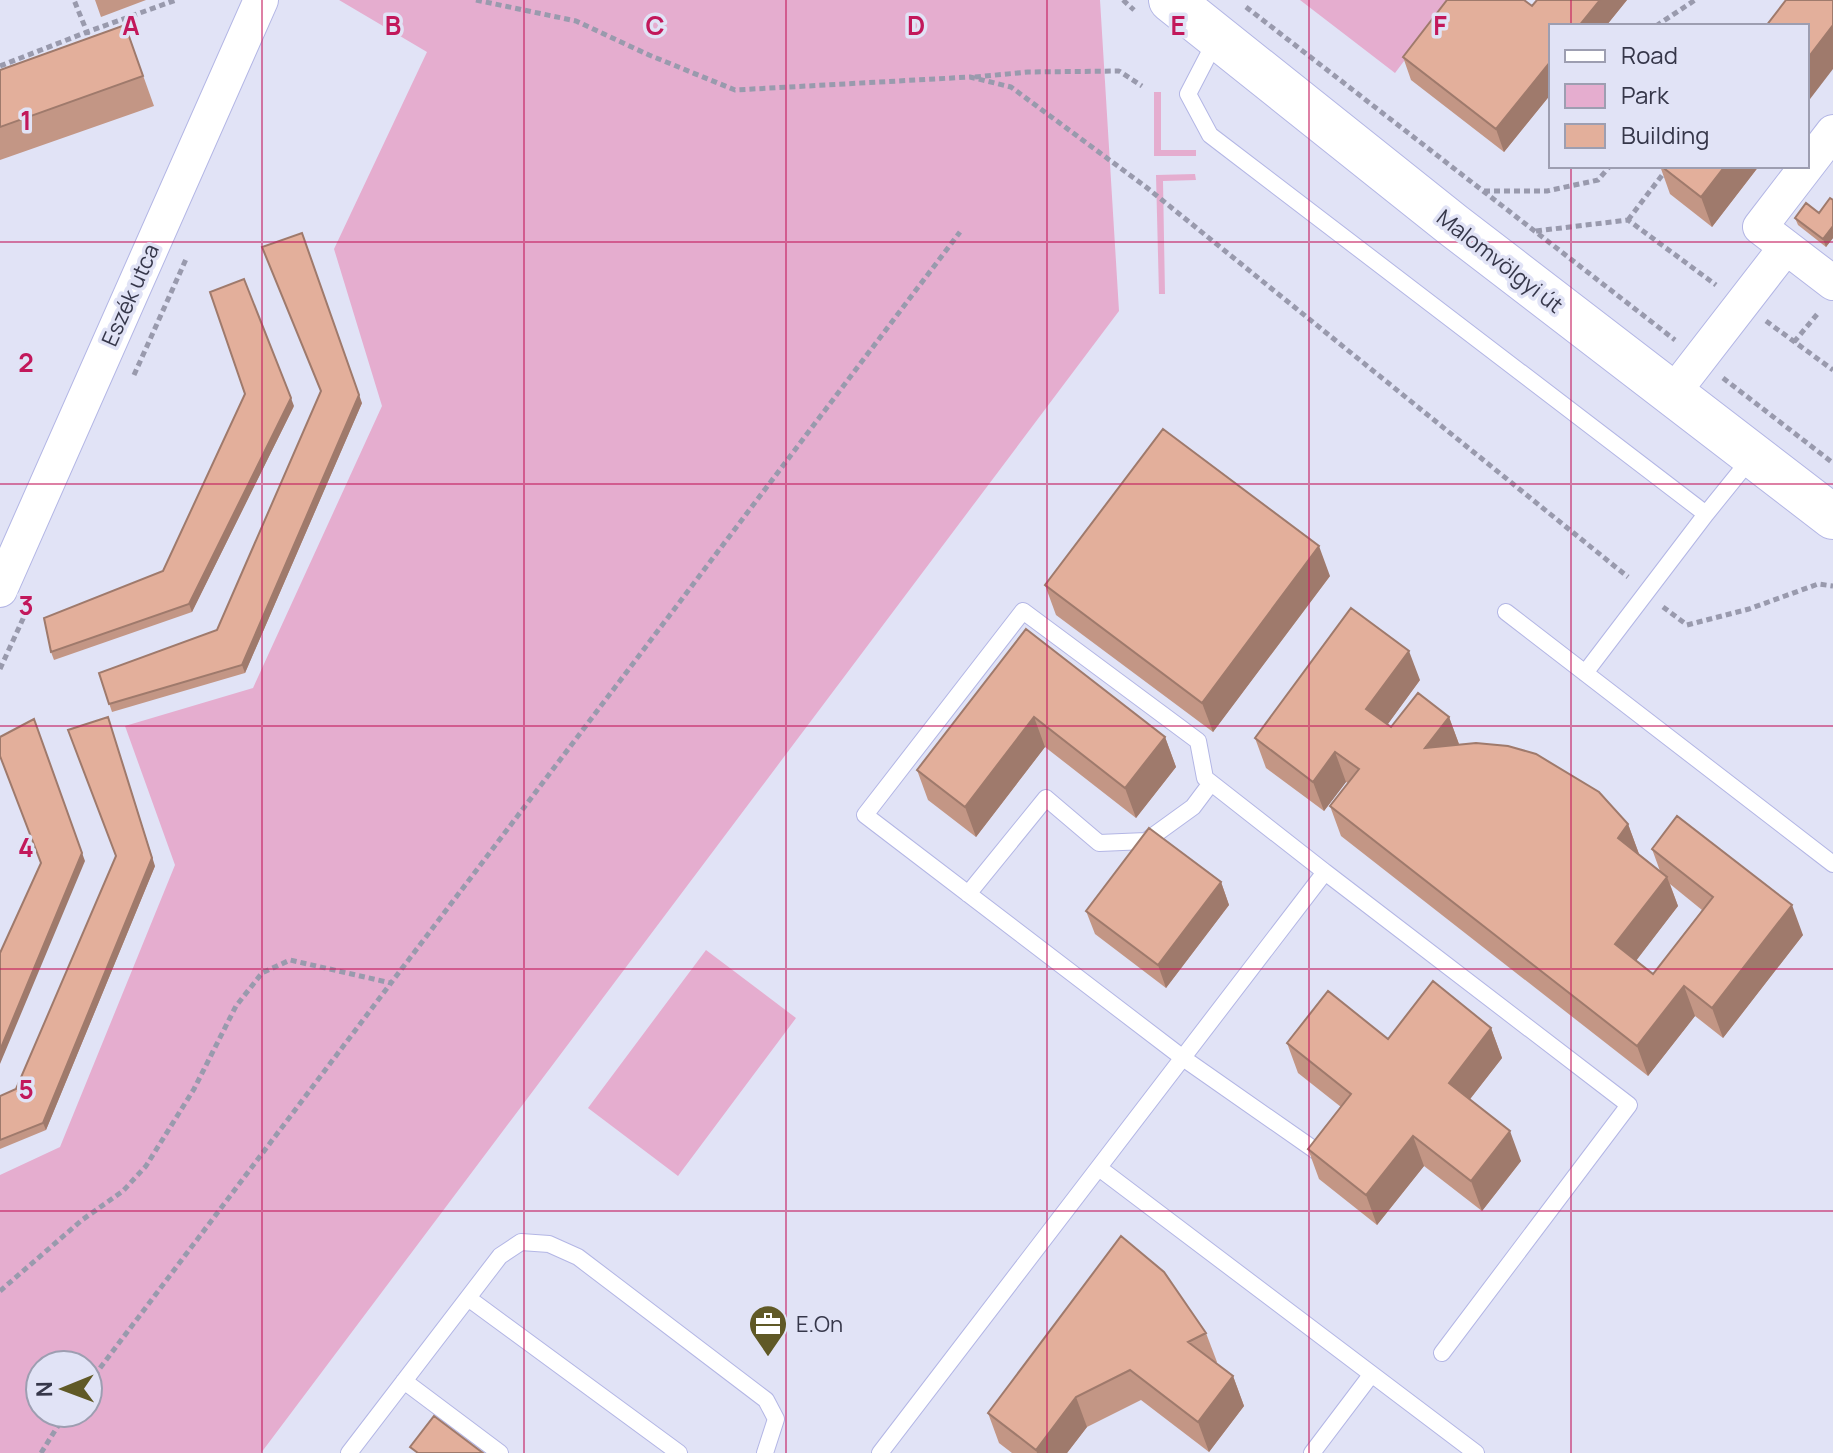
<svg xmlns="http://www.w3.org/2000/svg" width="1833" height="1453" font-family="Manrope,sans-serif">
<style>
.green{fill:#e5adcf;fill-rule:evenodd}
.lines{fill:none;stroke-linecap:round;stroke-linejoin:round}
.service-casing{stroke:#b3b6e5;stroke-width:18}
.minor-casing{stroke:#b3b6e5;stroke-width:36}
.secondary-casing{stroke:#b3b6e5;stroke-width:46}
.path{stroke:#999aad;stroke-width:5;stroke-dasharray:6 4;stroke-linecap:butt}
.service{stroke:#fff;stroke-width:16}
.minor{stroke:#fff;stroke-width:34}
.secondary{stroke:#fff;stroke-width:44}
.wall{fill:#c39685;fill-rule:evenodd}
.shaded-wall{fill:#9f7a6c}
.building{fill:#e3af9b;stroke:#9f7a6c;stroke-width:2}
.grid{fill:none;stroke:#c2185b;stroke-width:2;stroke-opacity:0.55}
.labels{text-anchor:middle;stroke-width:7;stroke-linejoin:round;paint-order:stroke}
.street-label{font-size:22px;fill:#36374a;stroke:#e1e3f6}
.poi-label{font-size:22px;fill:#36374a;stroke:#e1e3f6;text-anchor:start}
.grid-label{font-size:26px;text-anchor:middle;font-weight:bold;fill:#c2185b;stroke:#e1e3f6;stroke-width:7;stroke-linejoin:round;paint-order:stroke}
</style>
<rect width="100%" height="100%" fill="#e1e3f6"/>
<path class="green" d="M339 0H1100L1119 311 261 1453H0V1175L60 1147 175 865 125 726 253 688 382 406 334 249 427 52ZM40 1365H88V1413H40Z
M1300 0H1450L1395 73Z
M1154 92H1161V150H1196V156H1154Z
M1195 174 1196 180 1163 181 1165 294H1159L1156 175Z
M706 950 796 1018 678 1176 588 1108Z"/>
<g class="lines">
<g class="service-casing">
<path id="service" d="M1216 40 1188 94 1210 135 1706 514 1752 457
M1506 612 1833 864
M1585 673 1706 514
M968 894 1046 798 1099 843 1146 841 1193 807 1211 783
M1319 1153 1183 1058 865 815 1023 611 1198 741 1205 778 1325 872
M1099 1168 1476 1453
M468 1298 679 1453
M404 1381 500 1453
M349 1453 500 1256 521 1242 549 1244 578 1257 766 1400 776 1419 765 1453
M880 1453 1325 872 1629 1105 1442 1353
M1312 1453 1371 1375"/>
</g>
<g class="minor-casing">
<path id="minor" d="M1786 247 1833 283
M1673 393 1786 247 1760 227 1833 132
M0 590 261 0"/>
</g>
<g class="secondary-casing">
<path id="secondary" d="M1171 0 1453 225 1833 517"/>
</g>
<path class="path" d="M476 0 576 21 649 55 735 90 970 77 1011 87 1146 187 1628 577
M1123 0 1134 10
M1246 7 1675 340
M1656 26 1695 0
M89 45 87 32 176 0
M0 66 87 32 74 0
M975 77 1028 72 1119 71 1142 86
M1484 191H1547L1598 180 1610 166
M1628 220 1669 166
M1536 231 1628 220 1716 285
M1766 321 1833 370
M1794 342 1819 312
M134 375 187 257
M1723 378 1833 463
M1663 607 1687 625 1749 609 1818 584 1833 586
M0 669 27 610
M0 1291 82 1220 123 1191 146 1166 194 1089 236 1006 262 973 290 960 391 983 960 232
M88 1384 391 983
M41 1453 66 1413"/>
<use href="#service" class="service"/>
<use href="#minor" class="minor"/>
<use href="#secondary" class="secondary"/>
</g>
<path class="wall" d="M95 0H146L101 17Z
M1537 0H1627L1504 152 1411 80 1403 57 1532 6Z
M125 25 154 106 0 160V70Z
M1660 166H1759L1712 227 1670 194Z
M1833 200V238L1826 247 1798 225 1795 218 1819 213Z
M321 392 362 403 245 673 112 712 99 673 217 630Z
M294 406 192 612 54 660 51 652 163 571Z
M1330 576 1213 732 1056 615 1045 585Z
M1026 629 1165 737 1176 767 1136 818 1045 747 976 837 928 800 917 770Z
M1420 680 1387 725 1391 727 1449 717 1459 744 1628 824 1639 854 1660 871 1652 849 1803 935 1723 1038 1695 1016 1648 1076 1341 836 1330 806 1348 783 1346 782 1324 811 1266 768 1255 738ZM1670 884 1702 910 1653 974 1636 960 1678 906Z
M116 856 155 866 46 1130 0 1149V1096L16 1089Z
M1221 882 1229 905 1166 988 1095 934 1086 911Z
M1491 1028 1502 1058 1470 1099 1521 1161 1482 1211 1424 1166 1377 1225 1319 1179 1308 1149 1341 1107 1298 1073 1287 1043 1388 1039Z
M1206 1333 1217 1362 1216 1363 1233 1376 1244 1406 1209 1452 1141 1400 1087 1427 1067 1453H1012L999 1443 988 1413Z"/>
<path class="shaded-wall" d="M1600 0H1627L1606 26H1579Z
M1833 25V69L1807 103V59Z
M1551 61V94L1504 152 1496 129Z
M1725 166H1759L1712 227 1701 197Z
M1833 226V238L1826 247 1823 239Z
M302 233 362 403 245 673 242 665 359 395Z
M291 398 294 406 192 612 189 604Z
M1319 546 1330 576 1213 732 1202 703Z
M1409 651 1420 680 1377 739 1366 709Z
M108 717 155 866 46 1130 43 1123 152 858Z
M1034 717 1045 747 976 837 965 807Z
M1449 717 1460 747 1425 748Z
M34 719 85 861 0 1064V1050L82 853Z
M1165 737 1176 767 1136 818 1125 788Z
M1335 752 1346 782 1324 811 1313 782Z
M1628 824 1639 854 1618 838Z
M1667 877 1678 906 1626 974 1615 944Z
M1221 882 1229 905 1166 988 1158 965Z
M1792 905 1803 935 1723 1038 1712 1008Z
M1684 986 1695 1016 1648 1076 1637 1046Z
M1491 1028 1502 1058 1460 1112 1449 1083Z
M1510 1131 1521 1161 1482 1211 1471 1181Z
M1413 1136 1424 1166 1377 1225 1366 1195Z
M1233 1376 1244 1406 1209 1452 1198 1422Z
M1076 1397 1087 1427 1067 1453H1037L1036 1450Z"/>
<path class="building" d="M1447 0H1524L1532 6 1537 0H1600L1579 26H1551V61L1496 129 1403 57Z
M1786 0H1833V25L1807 59V26H1766Z
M125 25 143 76 0 127V70Z
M1661 166H1725L1701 197Z
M1830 198 1833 200V226L1823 239 1795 218 1806 203 1819 213Z
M302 233 359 395 242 665 109 704 99 673 217 630 321 391 262 247Z
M244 279 291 398 189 604 51 652 44 618 163 571 245 394 210 292Z
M1163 429 1319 546 1202 703 1045 585Z
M1351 608 1409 651 1366 709 1391 727 1418 693 1449 717 1425 748 1476 743 1508 746 1536 754 1599 792 1628 824 1618 838 1667 877 1615 944 1653 974 1713 897 1652 849 1677 816 1792 905 1712 1008 1684 986 1637 1046 1330 806 1359 769 1335 752 1313 782 1255 738Z
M1026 629 1165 737 1125 788 1034 717 965 807 917 770Z
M108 717 152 858 43 1123 0 1140V1096L16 1089 116 856 68 730Z
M34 719 82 853 0 1050V953L41 863 0 756V737Z
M1149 828 1221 882 1158 965 1086 911Z
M1433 981 1491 1028 1449 1083 1510 1131 1471 1181 1413 1136 1366 1195 1308 1149 1351 1094 1287 1043 1328 991 1388 1039Z
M1121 1236 1164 1272 1206 1333 1188 1342 1233 1376 1198 1422 1130 1370 1076 1397 1036 1450 988 1413Z
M434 1416 483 1453H418L410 1447Z"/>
<path class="grid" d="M262 0V1453M524 0V1453M786 0V1453M1047 0V1453M1309 0V1453M1571 0V26M1571 166V1453M0 242H1833M0 484H1833M0 726H1833M0 969H1833M0 1211H1833"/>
<defs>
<g id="office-pin" transform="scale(2)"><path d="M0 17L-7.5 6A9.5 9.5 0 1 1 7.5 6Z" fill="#605926" stroke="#e1e3f6"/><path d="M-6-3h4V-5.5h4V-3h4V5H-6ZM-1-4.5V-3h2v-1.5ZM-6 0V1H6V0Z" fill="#fff"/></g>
</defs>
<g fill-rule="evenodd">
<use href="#office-pin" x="768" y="1324"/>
</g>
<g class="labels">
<g class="street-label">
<text transform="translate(1500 261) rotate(38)" y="8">Malomvölgyi út</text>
<text transform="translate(130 295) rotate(-66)" y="8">Eszék utca</text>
</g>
<g class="poi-label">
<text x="796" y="1332">E.On</text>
</g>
</g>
<g class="grid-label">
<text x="131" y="35">A</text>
<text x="393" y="35">B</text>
<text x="655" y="35">C</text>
<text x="916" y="35">D</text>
<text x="1178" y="35">E</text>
<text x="1440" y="35">F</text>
<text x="26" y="130">1</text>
<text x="26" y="372">2</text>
<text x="26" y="615">3</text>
<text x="26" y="857">4</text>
<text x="26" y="1099">5</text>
</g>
<rect x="1549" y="24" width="260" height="144" fill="#e1e3f6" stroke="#9d9eb1" stroke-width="2"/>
<rect x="1565" y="50" width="40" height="12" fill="#ffffff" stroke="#9d9eb1" stroke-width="2"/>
<text x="1621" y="64" font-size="24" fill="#36374a">Road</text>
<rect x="1565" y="84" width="40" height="24" fill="#e5adcf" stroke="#9d9eb1" stroke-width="2"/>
<text x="1621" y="104" font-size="24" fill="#36374a">Park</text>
<rect x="1565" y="124" width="40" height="24" fill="#e3af9b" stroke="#9d9eb1" stroke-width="2"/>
<text x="1621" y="144" font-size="24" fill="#36374a">Building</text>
<g transform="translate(64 1389) rotate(269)"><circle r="38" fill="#e1e3f6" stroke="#9d9eb1" stroke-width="2"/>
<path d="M0-6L14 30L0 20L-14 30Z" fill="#605926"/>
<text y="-12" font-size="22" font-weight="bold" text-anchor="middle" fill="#36374a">N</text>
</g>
</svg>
